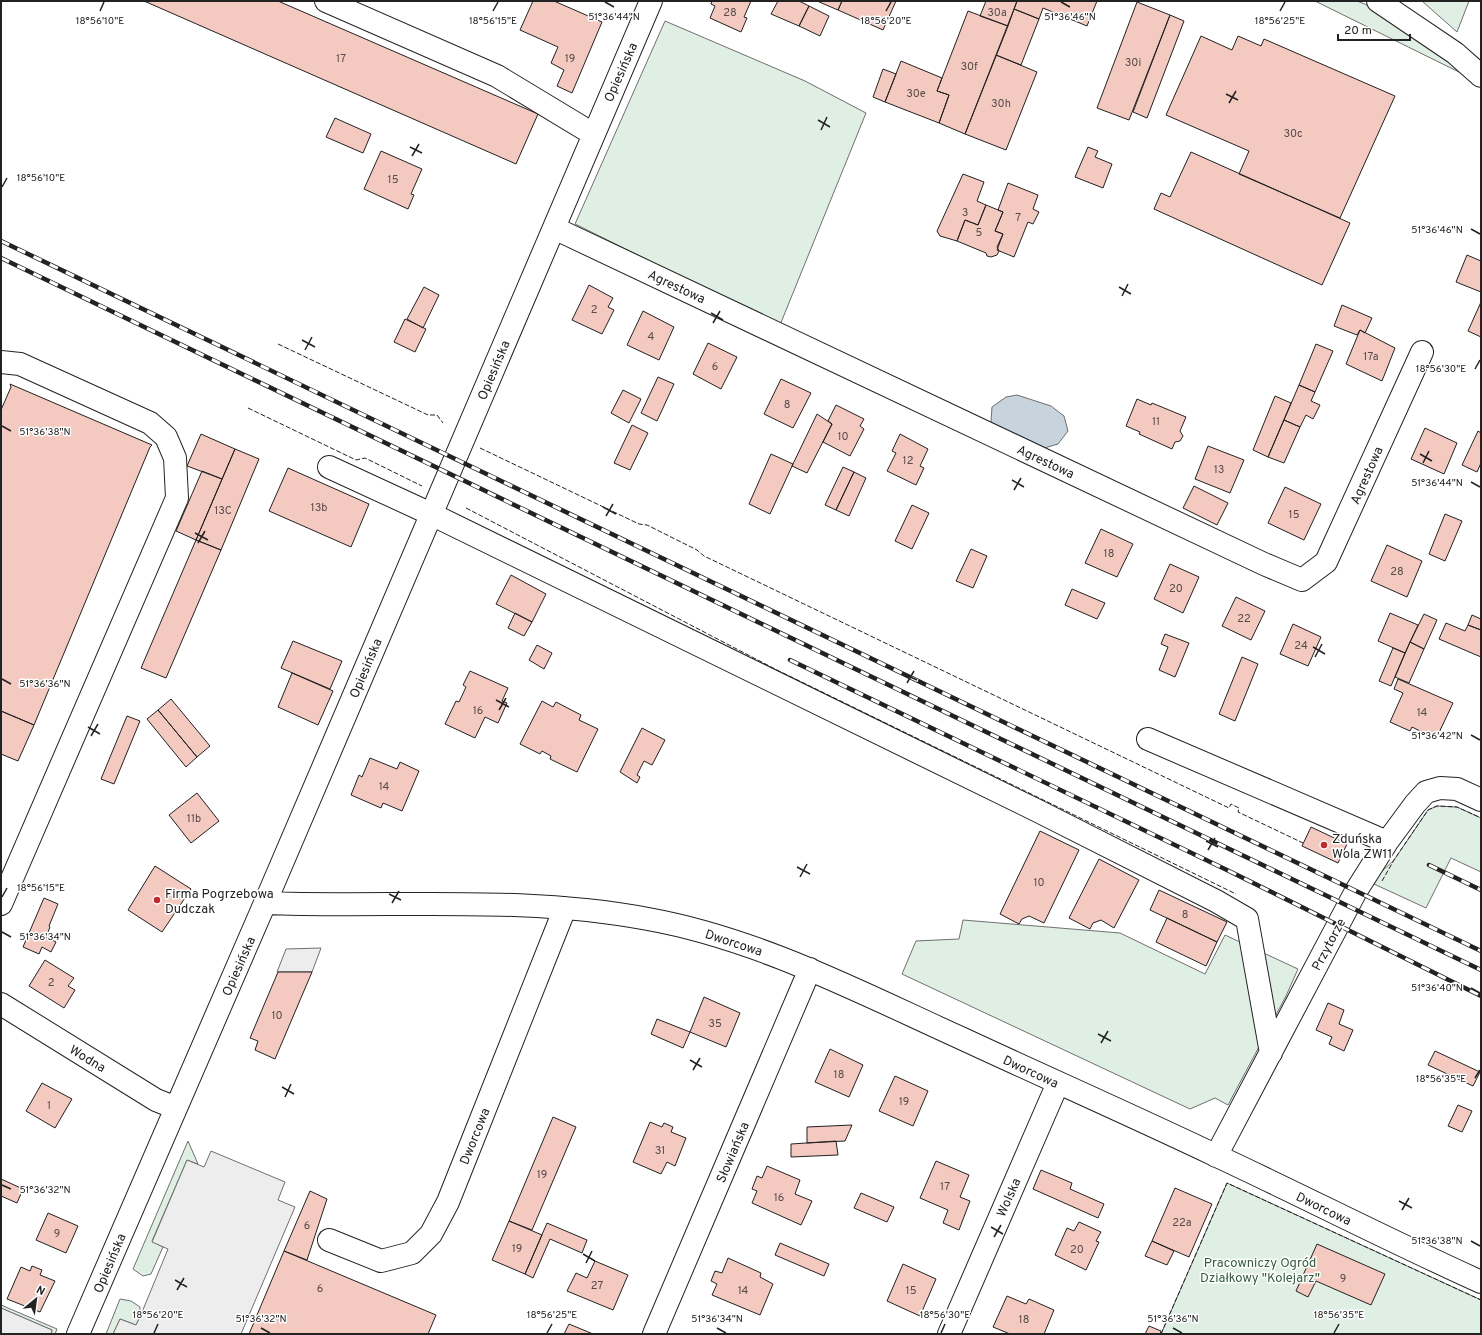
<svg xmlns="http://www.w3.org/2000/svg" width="1482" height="1335" font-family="Overpass,sans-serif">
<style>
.green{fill:#e0efe3;stroke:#6f6f6f}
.parking{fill:#ededed;stroke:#6f6f6f}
.water{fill:#c7d3dd;stroke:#6f6f6f}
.building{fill:#f3c9c0;stroke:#222}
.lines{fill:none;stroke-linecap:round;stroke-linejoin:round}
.minor-casing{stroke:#222;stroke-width:24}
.minor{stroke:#fff;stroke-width:22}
.rail-casing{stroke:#222;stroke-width:4.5}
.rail{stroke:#fff;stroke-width:3;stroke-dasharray:9;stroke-linecap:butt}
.fence{stroke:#222;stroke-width:1;stroke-dasharray:5 2;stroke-linecap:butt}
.ticks{fill:none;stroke:#222;stroke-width:1.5}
.poi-dot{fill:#c62828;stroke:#fff;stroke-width:1.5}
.labels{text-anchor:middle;stroke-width:3;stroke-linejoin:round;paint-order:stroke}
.number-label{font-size:11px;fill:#564c4a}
.street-label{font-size:13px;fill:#222;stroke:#fff}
.poi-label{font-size:13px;fill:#222;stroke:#fff;text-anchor:start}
.park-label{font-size:13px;fill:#2f5e38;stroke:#fff}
.ticks-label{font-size:10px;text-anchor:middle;fill:#222;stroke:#fff;stroke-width:3;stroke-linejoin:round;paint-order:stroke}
</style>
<rect width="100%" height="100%" fill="#fff"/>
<path class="green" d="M1315 1H1357L1367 5 1402 26 1447 58 1465 75Z
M1422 1H1469L1457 32Z
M665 21 805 81 866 113 780 325 575 224Z
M1437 806 1457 807 1481 818V872L1451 858 1426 908 1374 884 1380 873 1394 860 1428 810Z
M963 920 1120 933 1205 974 1225 935 1298 969 1286 996 1228 1105 1215 1098 1190 1109 902 974 916 941 959 939Z
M188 1141 198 1164 187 1160 152 1241 163 1247 151 1274 143 1276 133 1269Z
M1227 1183 1481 1300V1334H1161Z
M120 1299 131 1301 140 1307V1317L136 1325 120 1319 113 1334H106Z
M1 1305 57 1329 55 1334H51L52 1330 1 1308Z"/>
<path class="parking" d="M321 948 312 972H277L286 949Z
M211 1151 285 1182 278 1200 295 1207 241 1334H113L120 1319 136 1325 140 1317 168 1249 152 1242 187 1160 204 1167Z
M1 1308 52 1330 51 1334H1Z"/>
<path class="water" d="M1017 395 1051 406 1064 416 1068 431 1058 444 1041 449 994 426 991 421 992 407 1006 397Z"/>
<path class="building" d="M144 1H278L538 114 516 164Z
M533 1H554L602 22 572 93 557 86 564 70 551 63 558 47 520 30Z
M712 1H751L744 17 747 18 741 32 710 18 715 6 711 4Z
M778 1H799L809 6 799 26 771 14Z
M817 1H842L838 10Z
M842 1H896L883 30 838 10Z
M986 1H1017L1008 26 980 16Z
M1017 1H1097L1087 26 1043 8 1039 19 1014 9Z
M1137 2 1170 15 1129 120 1097 108Z
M809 6 829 16 820 36 799 26Z
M1014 9 1039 19 1021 65 996 55Z
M968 11 1008 26 965 134 939 123 949 95 937 91Z
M1170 15 1184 21 1147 118 1133 112Z
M1201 36 1232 50 1238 36 1261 46 1264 39 1395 96 1340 218 1239 174 1249 151 1166 115Z
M996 55 1037 72 1006 150 965 134Z
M901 61 942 78 937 91 949 95 939 123 885 102Z
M883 69 896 74 885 102 873 97Z
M335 118 371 134 363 153 326 137Z
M1088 147 1098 151 1095 157 1112 164 1103 188 1075 177Z
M381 151 422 169 411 194 414 195 408 209 364 189Z
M1191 152 1350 223 1322 285 1154 209 1161 193 1170 197Z
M963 174 984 182 977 201 986 205 978 225 965 220 957 241 940 236 937 231Z
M1008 183 1038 195 1033 209 1039 212 1033 224 1028 222 1014 257 997 250 1003 234 995 231 1003 212 998 210Z
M986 205 1003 212 995 231 1003 234 997 247 999 251 997 255 991 257 987 256 986 253 957 241 965 220 978 225Z
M1467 255 1481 261V292L1456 282Z
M589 285 613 298 608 307 614 310 602 334 572 320Z
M424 287 439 295 423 328 407 319Z
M1481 302V337L1468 331Z
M1342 305 1372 318 1365 333 1360 330 1357 335 1334 326Z
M643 311 674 327 659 360 627 345Z
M405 319 426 329 415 352 394 342Z
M1360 330 1395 348 1382 381 1346 364Z
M708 343 737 357 721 389 693 374Z
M1316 344 1333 351 1315 392 1299 385Z
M658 377 674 384 657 421 641 413Z
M781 379 811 393 793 428 764 414Z
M10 384 152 445 150 447 34 725 1 711V410L11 387Z
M1299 385 1315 392 1311 401 1320 405 1313 419 1306 415 1300 427 1284 420Z
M623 390 641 399 629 423 611 413Z
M1275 396 1291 403 1268 457 1253 450Z
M1137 399 1151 405 1152 403 1186 417 1180 431 1183 436 1180 441 1175 442 1172 449 1139 434 1140 432 1126 426Z
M836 405 864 419 860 426 864 429 850 456 823 442 832 424 828 421Z
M817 414 832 424 807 473 792 466Z
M1284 420 1300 427 1284 463 1268 457Z
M632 425 648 433 630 470 614 463Z
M1425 428 1457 443 1444 474 1411 459Z
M1478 431 1481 433V463L1477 472 1462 465Z
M201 434 235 449 222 479 187 466Z
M900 434 928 449 920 466 924 468 916 485 887 471 896 453 892 451Z
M1208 446 1244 460 1230 493 1195 479Z
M235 449 259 459 221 550 196 540Z
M771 454 793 464 770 514 749 504Z
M843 467 854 472 836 510 825 505Z
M288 468 369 504 351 547 269 511Z
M202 471 222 479 196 540 176 531Z
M854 472 866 478 849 516 836 510Z
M1194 486 1228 503 1217 525 1183 508Z
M1285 487 1321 504 1304 540 1268 523Z
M912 505 929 513 912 549 895 541Z
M1445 514 1462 521 1445 561 1429 554Z
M1101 529 1133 544 1117 577 1085 563Z
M196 540 221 550 166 678 141 668Z
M1387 545 1422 561 1407 597 1371 581Z
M971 549 987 556 973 588 956 581Z
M1170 564 1199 577 1183 613 1154 599Z
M511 575 546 594 532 622 496 604Z
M1072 589 1105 603 1097 619 1065 605Z
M1236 597 1265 611 1251 640 1222 626Z
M515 613 532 622 524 636 508 628Z
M1390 613 1418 625 1405 653 1378 641Z
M1424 614 1437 620 1424 649 1410 642Z
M1472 615 1481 619V630L1468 625Z
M1446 623 1465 631 1468 625 1481 630V657L1439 639Z
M1293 624 1321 637 1308 666 1280 654Z
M1165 634 1189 643 1175 677 1159 670 1168 647 1161 644Z
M293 641 342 661 330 689 281 668Z
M1410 642 1424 649 1409 683 1395 677Z
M537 645 552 653 544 669 529 660Z
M1393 648 1405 653 1391 686 1379 681Z
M1242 657 1258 664 1235 721 1219 714Z
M470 671 508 688 502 701 507 703 498 723 485 717 475 738 445 724 456 701 459 702 466 687 463 685Z
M292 673 333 691 318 725 278 707Z
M1398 679 1453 703 1436 739 1412 727 1410 731 1390 722 1403 693 1394 689Z
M171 699 210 746 197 757 158 710Z
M542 701 553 707 556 702 581 715 579 720 598 729 577 772 550 759 551 756 542 751 540 754 520 744Z
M158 710 197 757 186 767 147 719Z
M1 711 34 725 18 761 1 754Z
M127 716 140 721 114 784 101 779Z
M642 728 665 740 652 765 644 761 637 775 640 777 637 783 620 772Z
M370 758 397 769 400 762 419 771 402 811 383 803 381 808 351 795 359 775 362 777Z
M197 793 219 821 191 843 169 815Z
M1311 827 1347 844 1338 863 1302 846Z
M1040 831 1079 850 1044 923 1029 916 1022 919 1019 924 1000 914Z
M1099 859 1139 880 1114 928 1101 920 1093 923 1090 929 1069 918Z
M155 866 191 889 162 932 128 910Z
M1159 890 1227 922 1217 942 1150 910Z
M44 898 58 904 49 926 50 927 46 937 56 942 51 952 42 947 39 954 23 947Z
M1167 918 1217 942 1206 966 1156 942Z
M45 960 74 978 68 986 75 990 64 1008 29 986Z
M278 972H312L275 1059 255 1050 258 1041 250 1038Z
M704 997 740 1013 726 1047 690 1032Z
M1328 1003 1344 1010 1339 1024 1353 1030 1344 1051 1329 1044 1332 1037 1316 1030Z
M657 1019 690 1032 683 1048 651 1034Z
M830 1049 863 1065 849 1097 815 1082Z
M1435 1051 1480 1072 1473 1086 1428 1065Z
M895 1076 928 1091 913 1126 879 1111Z
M42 1083 72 1099 55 1128 26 1111Z
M1458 1105 1472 1111 1462 1132 1448 1126Z
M553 1117 576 1127 532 1230 509 1221Z
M650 1122 662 1127 664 1123 673 1127 671 1132 686 1138 675 1166 667 1162 661 1174 633 1162Z
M852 1125 845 1141 807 1143V1127Z
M836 1141 838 1155 791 1157V1144Z
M936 1161 969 1175 960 1197 970 1201 959 1230 943 1223 948 1210 920 1198Z
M767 1166 800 1180 795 1194 812 1201 801 1225 752 1203 757 1191 752 1189 757 1176 762 1178Z
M1041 1170 1072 1183 1070 1189 1104 1204 1098 1218 1033 1189Z
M1 1179 23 1189 17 1203 1 1196Z
M1175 1188 1212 1204 1189 1257 1152 1241Z
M310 1191 327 1199 307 1260 284 1251Z
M861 1193 894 1207 887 1222 854 1208Z
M48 1213 78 1226 66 1253 36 1240Z
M509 1221 542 1235 525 1274 492 1260Z
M1079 1222 1101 1232 1096 1241 1099 1242 1086 1270 1055 1255 1067 1228 1074 1231Z
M547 1223 587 1240 582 1253 550 1239 533 1278 525 1274Z
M1152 1241 1174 1251 1167 1265 1145 1256Z
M780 1243 829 1264 824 1276 775 1255Z
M1317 1244 1385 1274 1371 1305 1316 1281 1308 1297 1296 1291Z
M284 1251 436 1315 428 1334H249Z
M728 1258 761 1273 760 1277 773 1284 760 1315 712 1295 717 1284 711 1281 715 1271 722 1273Z
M595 1261 628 1275 613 1310 567 1291 576 1273 587 1278Z
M903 1264 936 1279 920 1316 887 1301Z
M32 1266 42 1270 40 1275 55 1281 40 1312 7 1299 21 1267 30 1271Z
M1007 1296 1026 1304 1029 1299 1054 1310 1044 1334H1010L993 1327Z
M569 1324 593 1334H564Z
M1149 1326 1161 1331 1160 1334H1145Z"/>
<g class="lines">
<g class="minor-casing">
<path id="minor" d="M326 1 497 76 593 134
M1378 1 1455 53 1481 76
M554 228 1264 564 1302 580 1326 562 1422 352
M1 362 20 364 150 423 166 437 175 458 177 498 1 904
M329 467 431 514 1040 812 1216 901 1247 919 1271 1053
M1148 739 1387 842
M265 903C392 908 522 895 648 919 759 939 861 993 963 1039 1047 1078 1133 1116 1217 1156 1305 1197 1392 1242 1481 1282
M1 1004 156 1100 176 1108
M1216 1156 1356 891 1387 842 1415 804 1426 792 1440 788 1457 789 1481 800
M329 1240 381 1261 412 1253 431 1234 448 1202 565 908
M78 1334 265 903 651 1
M654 1334 810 969
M949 1334 1058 1083"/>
</g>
<use href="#minor" class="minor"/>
<g class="rail-casing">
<path id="rail" d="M1 241 1481 951
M1 258 1481 970
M790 660 1229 871 1481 996
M1429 865 1481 890"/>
</g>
<use href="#rail" class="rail"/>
<path class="fence" d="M278 344 428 415H437L443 423
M248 408 356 460 365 458 422 486
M480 448 639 524 647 525 697 550 704 556 1229 808 1231 804 1239 808 1238 812 1303 843
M466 508 777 670 1236 894
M1382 881 1394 860 1428 810 1437 806 1457 807 1481 818
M1161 1334 1227 1183 1481 1300"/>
</g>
<path class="ticks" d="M605 2 614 7M1061 2 1070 7M100 11 104 2M493 11 498 2M886 11 891 2M1280 11 1285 2M1226 94 1238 100M1229 103 1236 91M818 120 830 127M821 130 827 117M410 147 422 153M412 156 419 144M2 187 7 178M1471 229 1480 234M1119 287 1131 294M1122 296 1128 284M711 313 723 320M713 323 720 311M302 340 315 347M305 350 312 337M1475 369 1480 360M2 426 11 431M1420 454 1432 461M1423 463 1429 451M1012 480 1024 487M1471 482 1480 487M1014 490 1021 478M603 507 616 514M606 516 613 504M195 533 208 540M198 543 205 531M1313 647 1325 654M1315 657 1322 644M904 674 917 680M2 679 11 684M907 683 914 671M496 700 509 707M499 710 506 698M88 727 100 734M1471 735 1480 740M91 736 98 724M1206 841 1218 847M1208 850 1215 838M797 867 810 874M800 877 807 864M389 894 401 900M2 897 7 888M392 903 399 891M2 932 11 937M1471 988 1480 993M1098 1034 1111 1041M1101 1043 1108 1031M690 1060 702 1067M693 1070 700 1058M1475 1078 1480 1070M282 1087 294 1094M285 1097 291 1084M2 1185 11 1189M1399 1201 1412 1208M1402 1210 1409 1198M991 1227 1003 1234M994 1237 1001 1225M1471 1241 1480 1246M583 1254 595 1261M586 1263 592 1251M175 1280 187 1287M177 1290 184 1278M261 1328 270 1333M717 1328 726 1333M1173 1328 1182 1333M154 1333 158 1324M547 1333 552 1324M941 1333 945 1324M1334 1333 1339 1324"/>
<g class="poi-dot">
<circle cx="1324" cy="845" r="4"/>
<circle cx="157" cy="900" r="4"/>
</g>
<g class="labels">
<g class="number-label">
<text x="730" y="16">28</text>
<text x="997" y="16">30a</text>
<text x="341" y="62">17</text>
<text x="570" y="62">19</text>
<text x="1133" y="66">30i</text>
<text x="969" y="70">30f</text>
<text x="916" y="97">30e</text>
<text x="1001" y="107">30h</text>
<text x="1293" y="137">30c</text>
<text x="393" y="183">15</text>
<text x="965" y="216">3</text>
<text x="1018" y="221">7</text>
<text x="979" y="236">5</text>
<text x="594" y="313">2</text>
<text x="651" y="340">4</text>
<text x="1371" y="360">17a</text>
<text x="715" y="370">6</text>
<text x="787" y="408">8</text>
<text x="1156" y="425">11</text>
<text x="843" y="440">10</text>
<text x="908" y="464">12</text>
<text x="1219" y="473">13</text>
<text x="319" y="511">13b</text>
<text x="223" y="514">13C</text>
<text x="1294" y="518">15</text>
<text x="1109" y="557">18</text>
<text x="1397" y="575">28</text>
<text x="1176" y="592">20</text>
<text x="1244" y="622">22</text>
<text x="1301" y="649">24</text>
<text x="478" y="714">16</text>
<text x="1422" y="716">14</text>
<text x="384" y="790">14</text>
<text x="194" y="822">11b</text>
<text x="1039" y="886">10</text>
<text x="1185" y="918">8</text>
<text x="51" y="986">2</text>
<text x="277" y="1019">10</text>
<text x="715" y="1027">35</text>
<text x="839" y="1078">18</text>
<text x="904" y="1105">19</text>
<text x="49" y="1109">1</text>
<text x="660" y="1154">31</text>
<text x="542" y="1178">19</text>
<text x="945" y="1190">17</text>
<text x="779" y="1201">16</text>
<text x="1182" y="1226">22a</text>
<text x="307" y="1229">6</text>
<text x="57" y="1237">9</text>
<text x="517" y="1252">19</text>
<text x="1077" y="1253">20</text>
<text x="1343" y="1282">9</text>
<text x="597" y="1289">27</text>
<text x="320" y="1292">6</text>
<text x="743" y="1294">14</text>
<text x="911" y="1294">15</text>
<text x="1024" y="1323">18</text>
</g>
<g class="street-label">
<text transform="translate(620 72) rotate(-66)" y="5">Opiesińska</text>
<text transform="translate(677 286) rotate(25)" y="5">Agrestowa</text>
<text transform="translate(493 370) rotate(-67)" y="5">Opiesińska</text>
<text transform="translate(1046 461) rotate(25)" y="5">Agrestowa</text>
<text transform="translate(1366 475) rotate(-66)" y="5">Agrestowa</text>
<text transform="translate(365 668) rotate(-67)" y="5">Opiesińska</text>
<text transform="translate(734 942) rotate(18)" y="5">Dworcowa</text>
<text transform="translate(1328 944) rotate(-62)" y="5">Przytorze</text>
<text transform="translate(238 966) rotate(-66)" y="5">Opiesińska</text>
<text transform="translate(88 1058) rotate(31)" y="5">Wodna</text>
<text transform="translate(1031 1071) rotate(25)" y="5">Dworcowa</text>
<text transform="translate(474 1136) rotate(-68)" y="5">Dworcowa</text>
<text transform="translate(732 1152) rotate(-67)" y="5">Słowiańska</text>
<text transform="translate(1008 1197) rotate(-66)" y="5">Wolska</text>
<text transform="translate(1324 1208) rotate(26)" y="5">Dworcowa</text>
<text transform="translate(109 1263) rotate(-67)" y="5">Opiesińska</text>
</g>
<g class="poi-label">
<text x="1332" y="843">Zduńska<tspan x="1332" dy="15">Wola ZW11</tspan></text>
<text x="165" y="898">Firma Pogrzebowa<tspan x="165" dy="15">Dudczak</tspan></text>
</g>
<g class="park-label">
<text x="1260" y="1267">Pracowniczy Ogród<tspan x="1260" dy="15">Działkowy "Kolejarz"</tspan></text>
</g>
</g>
<g class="ticks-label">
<text x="614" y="20">51°36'44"N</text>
<text x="1070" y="20">51°36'46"N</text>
<text x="100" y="24">18°56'10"E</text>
<text x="493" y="24">18°56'15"E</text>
<text x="886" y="24">18°56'20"E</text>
<text x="1280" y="24">18°56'25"E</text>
<text x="41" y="181">18°56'10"E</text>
<text x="1437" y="233">51°36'46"N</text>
<text x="1441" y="372">18°56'30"E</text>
<text x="45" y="435">51°36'38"N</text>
<text x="1437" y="486">51°36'44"N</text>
<text x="45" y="687">51°36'36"N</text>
<text x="1437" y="739">51°36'42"N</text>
<text x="41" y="891">18°56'15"E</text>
<text x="45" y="940">51°36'34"N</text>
<text x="1437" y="991">51°36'40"N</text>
<text x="1441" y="1082">18°56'35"E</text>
<text x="45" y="1193">51°36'32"N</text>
<text x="1437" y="1244">51°36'38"N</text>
<text x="158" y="1318">18°56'20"E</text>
<text x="552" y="1318">18°56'25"E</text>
<text x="945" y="1318">18°56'30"E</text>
<text x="1339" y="1318">18°56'35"E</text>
<text x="261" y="1322">51°36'32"N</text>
<text x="717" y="1322">51°36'34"N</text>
<text x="1173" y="1322">51°36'36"N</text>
</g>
<rect width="1482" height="1335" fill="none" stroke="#222222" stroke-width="4"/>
<g transform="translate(36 1299) rotate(29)" stroke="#ffffff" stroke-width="3" paint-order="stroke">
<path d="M0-3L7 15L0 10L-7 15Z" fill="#222222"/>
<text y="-6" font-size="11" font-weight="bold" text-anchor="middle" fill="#222222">N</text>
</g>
<path d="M1338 34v6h72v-6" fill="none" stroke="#222222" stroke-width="2"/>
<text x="1344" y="34" font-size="12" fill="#222222" stroke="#ffffff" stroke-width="3" paint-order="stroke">20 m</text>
</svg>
